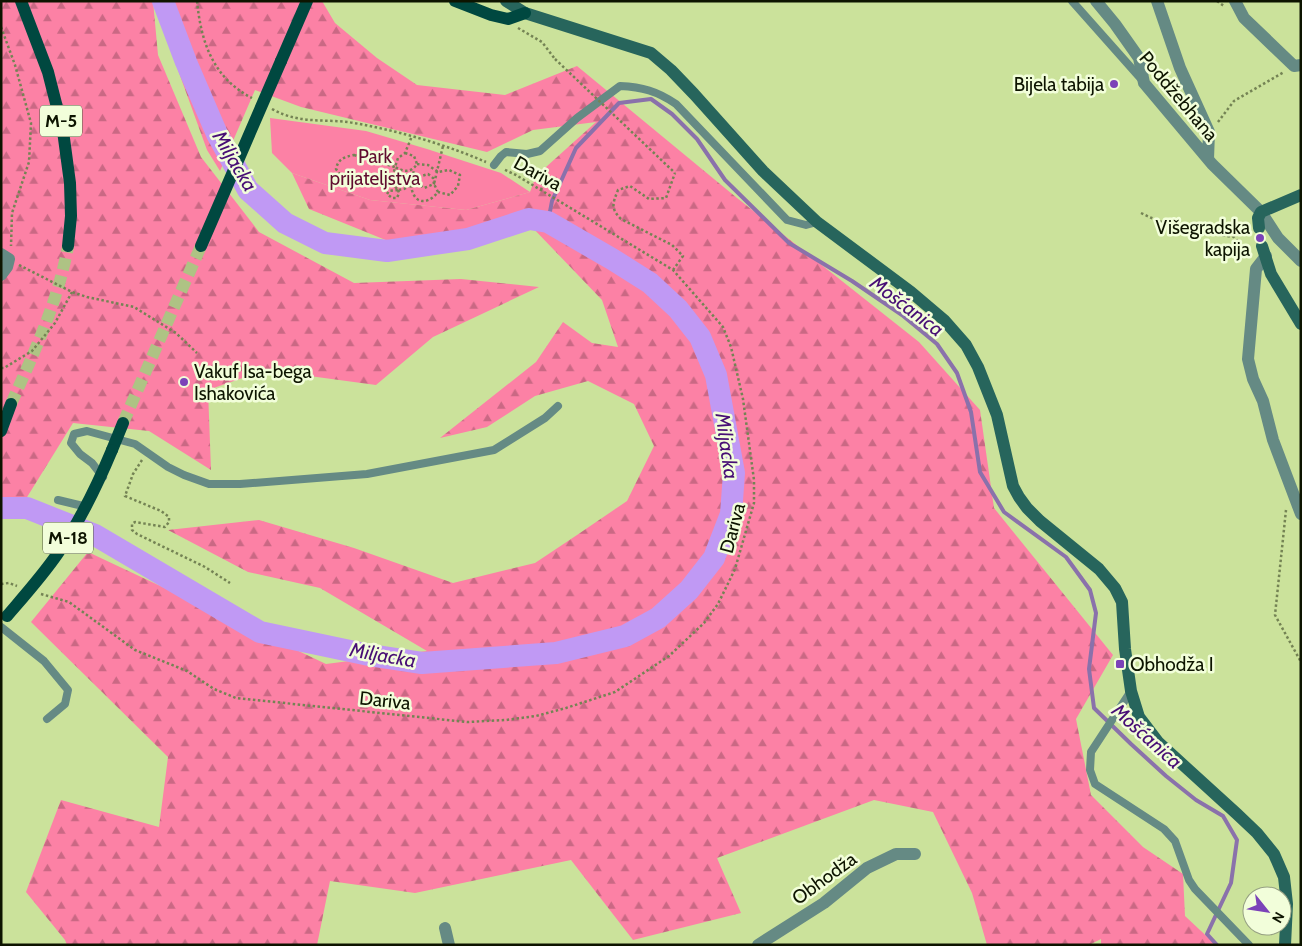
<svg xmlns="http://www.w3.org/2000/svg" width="1302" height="946" font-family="Cabin,sans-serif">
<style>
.green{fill:#fc81a5}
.forest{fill:url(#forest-firs)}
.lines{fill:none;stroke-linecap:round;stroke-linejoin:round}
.stream{stroke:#8a71ab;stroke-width:4}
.river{stroke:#c099f4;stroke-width:22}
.primary-tunnel{stroke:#aec384;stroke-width:12;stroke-dasharray:12 6;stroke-linecap:butt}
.path{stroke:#748354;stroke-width:2.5;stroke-dasharray:2.5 2.5;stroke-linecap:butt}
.lane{stroke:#658a84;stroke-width:8}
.street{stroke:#658a84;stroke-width:12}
.secondary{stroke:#27655c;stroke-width:12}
.primary{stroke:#004840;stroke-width:12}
.path-bridge{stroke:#748354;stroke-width:2.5;stroke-dasharray:2.5 2.5;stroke-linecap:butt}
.primary-bridge{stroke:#004840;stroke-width:12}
.poi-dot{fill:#7b42b8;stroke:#f2feda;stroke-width:2}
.labels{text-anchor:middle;stroke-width:5;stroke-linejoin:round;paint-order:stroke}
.shield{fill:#f2feda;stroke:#525a41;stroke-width:1}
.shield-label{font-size:18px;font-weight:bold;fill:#0d1400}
.poi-label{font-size:19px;fill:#0d1400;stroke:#f2feda;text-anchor:end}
.street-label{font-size:19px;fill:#0d1400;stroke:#f2feda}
.park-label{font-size:19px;fill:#600c2f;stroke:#f2feda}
.water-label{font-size:20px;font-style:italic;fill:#470e75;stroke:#f2feda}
</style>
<defs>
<pattern id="forest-firs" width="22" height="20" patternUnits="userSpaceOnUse" patternTransform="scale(1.25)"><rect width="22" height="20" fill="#fc81a5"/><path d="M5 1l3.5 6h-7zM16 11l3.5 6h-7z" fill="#ca6884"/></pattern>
</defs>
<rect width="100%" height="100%" fill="#cbe29b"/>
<path class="green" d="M270 118 366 131 427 149 501 173 530 192 466 210 370 200 292 173 272 153Z"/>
<path class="forest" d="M1 1H153L158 55 201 157 259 232 354 283 461 279 539 287 433 337 376 385 265 370 208 390 211 470 149 431 73 423 24 502 1 499Z
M170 1H322L335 23 377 58 417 85 505 95 577 66 737 198 919 342 980 410 994 508 1113 655 1076 719 1091 795 1143 847 1183 874 1185 916 1216 945H1101V939L1089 945H987L972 893 933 812 874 800 717 858 741 913 633 940 571 860 415 893 330 881 317 945H67L65 940 26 892 61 800 159 827 168 757 31 622 88 552 326 664 427 651 320 588 248 572 168 530 259 520 354 548 453 583 535 563 577 535 627 501 654 446 634 404 588 381 535 396 487 427 440 438 536 362 563 322 592 343 618 347 602 300 530 225 393 243 309 209 292 173 370 200 466 210 530 192 536 176 596 122 533 130 487 152 301 107 255 90 220 171 207 150 166 37Z"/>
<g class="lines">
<path class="stream" d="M548 222 552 201 576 148 619 103 651 99 672 114 697 139 725 180 789 243 852 281 902 315 937 344 957 373 971 412 980 472 1004 512 1066 557 1090 590 1096 613 1089 669 1094 708 1131 744 1166 776 1196 800 1223 816 1237 840 1231 883 1207 934 1217 945"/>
<path class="river" d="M1 508H27L95 535 260 632 369 655 422 663 556 653 625 636 658 618 689 590 714 558 731 514 734 473 716 375 700 337 678 309 650 283 612 259 548 222 529 219 468 239 387 251 325 243 285 223 248 190 217 134 186 62 163 1"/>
<path class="primary-tunnel" d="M11 404C34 353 58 302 68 246
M123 423 201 246"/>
<path class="path" d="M197 1C201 42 213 78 252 98
M1217 1 1224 6
M1 27 15 65 31 123 29 162 12 213 11 246
M518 28 542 42 555 59
M272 109C301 125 325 118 354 123 399 131 444 144 486 162
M1218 122 1234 101 1284 72
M405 153 414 156 417 164C411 173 404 172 395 167L398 158 405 153 412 136
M354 155 395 167 392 183 387 186 344 180 336 169C338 159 344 157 354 155Z
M417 164 428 165 438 172 449 170 460 175 458 186 450 195 438 192
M428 174 433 178 434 184 424 188 412 179Z
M392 183 398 190 404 189 411 185 414 170
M411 185C413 204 427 206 438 192L434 184 443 146
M398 190 399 193 397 198H392L387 194 389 191Z
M541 190 545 176
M1141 213C1173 229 1199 232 1234 237L1246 250 1250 258
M19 265 72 292 87 297 134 307 176 333 197 353
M673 270 683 256 672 245 621 219C610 208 613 203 618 190L630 186 649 199 666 198 675 173
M1 368H4L32 351 55 323 72 292
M142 460 133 474 125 496 161 511 169 517V522L165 527 135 522 132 524V530L137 534 205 567 230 583
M1286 510 1275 615 1301 662
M1 584 9 583 17 586
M41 594 69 602 135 650 187 671 214 689 236 698 467 722 506 720 536 716 566 708 615 692 669 656 704 623 718 604 735 569 754 503V480L743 399 731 347 723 327 673 270 516 175 503 169"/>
<path class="lane" d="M1072 1 1143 81
M494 165 501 156 506 152 527 154 540 151 577 118 620 86C642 87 657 91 676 104L787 220 806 225 817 222
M103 477 92 463 80 454 71 443 74 434 87 431 135 444 168 467 184 475 209 484H240L367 474 494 450 545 418 558 406
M58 500 83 506 87 504
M1 627 44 661 68 690 65 704 47 719
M1131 691 1091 752 1090 770 1095 784 1164 829 1175 841 1189 880 1195 889 1249 945"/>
<path class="street" d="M1096 1 1115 24 1139 58 1144 83 1212 164 1261 212 1278 238 1301 261
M1157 1 1180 68 1209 132 1208 159
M1235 1 1244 18 1294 66 1301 65
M1 254 9 259 7 267 1 275
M1266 256 1256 269 1248 359 1253 379 1263 401 1273 440 1301 514
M445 928 449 945
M758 945 824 903 867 868 896 854H915"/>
<path class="secondary" d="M506 1 525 13 651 53 671 70 694 94 763 171 817 222 911 292 944 320 966 345 978 367 997 415 1013 486 1019 497 1027 508 1040 521 1099 569 1115 588 1122 602 1125 649 1131 691 1139 717 1158 742 1237 814 1257 833 1274 854 1284 877 1287 904 1285 945
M1259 228 1258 218 1261 212 1301 195
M1262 246 1271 274 1301 324"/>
<path class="primary" d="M21 1 48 72 63 131 70 183 71 216 68 246
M455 1 491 15 508 19 525 13
M281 61 307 1
M1 431 11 404
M112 450 123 423"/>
<path class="path-bridge" d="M555 59 675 173"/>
<path class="primary-bridge" d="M201 246 281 61
M7 616C25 595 43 575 58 553 80 521 97 486 112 450"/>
</g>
<g class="poi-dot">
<circle cx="1114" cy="84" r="5"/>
<circle cx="1260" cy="238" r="5"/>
<circle cx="184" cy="382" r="5"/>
<rect x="1115" y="659" width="10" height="10" rx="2.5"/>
</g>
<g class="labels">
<g class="shield">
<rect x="40" y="105.5" width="42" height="31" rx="4"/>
<rect x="43" y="522.5" width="50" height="31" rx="4"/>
</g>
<g class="shield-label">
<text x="61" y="127">M-5</text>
<text x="68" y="544">M-18</text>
</g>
<g class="poi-label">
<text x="1104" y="91">Bijela tabija</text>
<text x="1250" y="234">Višegradska<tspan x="1250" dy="22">kapija</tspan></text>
<text x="194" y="378" text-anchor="start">Vakuf Isa-bega<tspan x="194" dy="22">Ishakovića</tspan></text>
<text x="1130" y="671" text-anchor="start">Obhodža I</text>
</g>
<g class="street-label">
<text transform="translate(1179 96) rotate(50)" y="7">Poddžebhana</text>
<text transform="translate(538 173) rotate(29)" y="7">Dariva</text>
<text transform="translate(732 528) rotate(-75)" y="7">Dariva</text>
<text transform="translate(385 700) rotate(6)" y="7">Dariva</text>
<text transform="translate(824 878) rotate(-36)" y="7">Obhodža</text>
</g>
<g class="park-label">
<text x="375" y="163">Park<tspan x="375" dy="22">prijateljstva</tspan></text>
</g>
<g class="water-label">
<text transform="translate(235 161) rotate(59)" y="7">Miljacka</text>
<text transform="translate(907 306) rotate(37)" y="7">Mošćanica</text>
<text transform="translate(727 446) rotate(82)" y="7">Miljacka</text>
<text transform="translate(383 655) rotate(10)" y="7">Miljacka</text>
<text transform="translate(1147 736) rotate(42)" y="7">Mošćanica</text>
</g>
</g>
<rect width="1302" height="946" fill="none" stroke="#0d1400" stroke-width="5"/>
<g transform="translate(1267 911) rotate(120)"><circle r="24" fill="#f2feda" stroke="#96a083"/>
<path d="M0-4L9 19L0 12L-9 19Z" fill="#7b42b8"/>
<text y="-8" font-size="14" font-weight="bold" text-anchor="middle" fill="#0d1400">N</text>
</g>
</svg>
